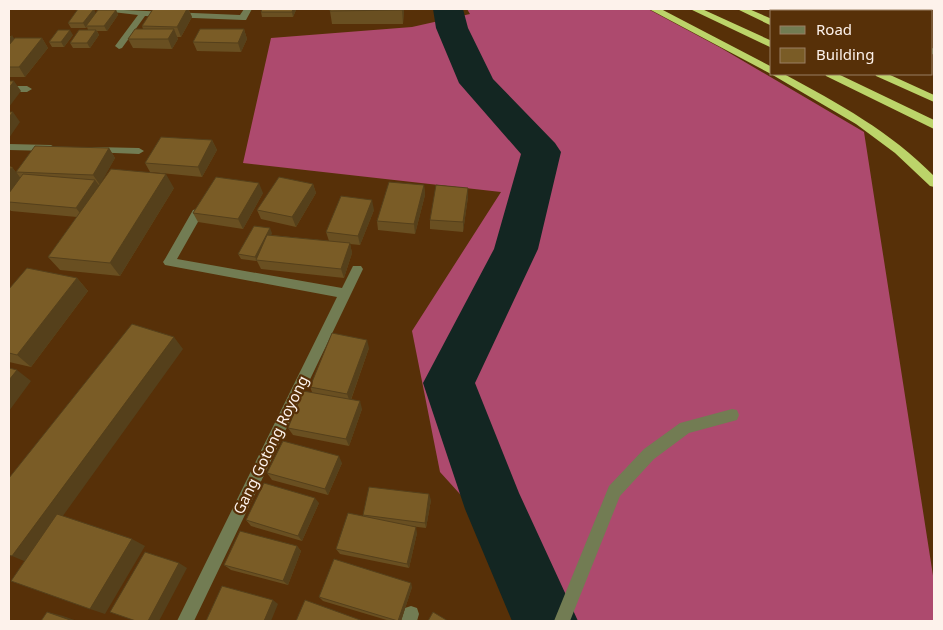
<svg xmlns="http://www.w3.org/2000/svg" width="943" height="630" font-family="'Noto Sans',sans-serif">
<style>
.forest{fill:#ad4a6e}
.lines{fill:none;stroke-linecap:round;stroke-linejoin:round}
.river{fill:#132622;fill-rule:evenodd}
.minor{fill:#727c53;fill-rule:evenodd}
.motorway{fill:#bcd46a;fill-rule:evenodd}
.wall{fill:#694f21}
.shaded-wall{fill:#55401b}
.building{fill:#7a5c26;stroke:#55401b}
.labels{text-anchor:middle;stroke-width:4.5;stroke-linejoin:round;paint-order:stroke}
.street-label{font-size:15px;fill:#fdf2eb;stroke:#573008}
</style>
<rect width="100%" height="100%" fill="#573008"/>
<path class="forest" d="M467 9H648L721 48 864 132 934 582V621H575L440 472 412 331 501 192 243 163 271 38 412 27 470 14Z"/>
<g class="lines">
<path class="river" d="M433 9H463L468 28 493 79 555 143 561 152 538 249 475 383 519 493 578 621H512L465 509 423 383 494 249 521 154 459 83 436 28Z"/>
<path class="minor" d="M100 9 240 15 244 9H252L246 20H243L145 16 122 48 119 49 115 46 138 15 104 11Z
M814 9H825L828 11H817Z
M932 48 934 49V55L932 54Z
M9 86H27L32 89 27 92H9Z
M9 144 51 145 56 148 51 151 9 150Z
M94 147 139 148 144 151 139 154 90 152V148Z
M197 209 203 213 177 259 342 288 353 266H361L363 269 194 621H177L337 297 165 265 163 262 165 259 193 210Z
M732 409 737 410 739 415 737 420 689 433 654 459 620 496 570 621H554L609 486 644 449 680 423Z
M411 606 417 608 419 614 417 621H401L405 608Z"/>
<path class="motorway" d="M649 9H661L772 67V74H784C838 103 891 132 934 176V187L930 186 895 153 856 124 771 74Z
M690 9H702L772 41V48Z
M737 9H749L772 19V26Z
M825 74H838L934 120V129L826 76Z
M875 74H888L934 95V102L876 76Z"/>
</g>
<path class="wall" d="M153 9H201V10H189L192 17 181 37H177L178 39 172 49 133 48 128 39 143 29 142 26Z
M262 9H295L296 10 293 17H262L261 12Z
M404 9 403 24H332L330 11Z
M116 10 118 15 107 31H97L99 35 90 48H73L70 43 88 30 87 27 86 28H71L68 23 96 13Z
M244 29 247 39 241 52 197 51 193 42Z
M9 35 14 39 42 38 48 48 25 77H9Z
M73 35 64 47H52L49 42Z
M212 140 217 150 202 177 150 172 145 163Z
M109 148 115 158 101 182 174 188 120 276 60 270 48 257 77 217 11 211 9 209V166L12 167 20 178 16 172Z
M313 184 316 193 296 227 261 219 257 210Z
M424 185 425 195 415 234 378 230 377 221Z
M263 193 243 229 198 222 193 213Z
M468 197 463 232 430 229V220Z
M374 210 360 245 350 244 352 253 344 278 261 269 257 261 241 259 238 254 272 233 271 235 329 241 326 232Z
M77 278 88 291 31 367 9 362V289Z
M369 348 351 400 362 409 349 446 293 435 288 428 312 392 310 387Z
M342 463 328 495 272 480 267 473Z
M431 500 426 528 410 526 417 533 409 568 340 554 336 549 363 517V515Z
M319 503 302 541 251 526 246 520Z
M297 546 301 551 288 585 231 570 224 565Z
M412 587 401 621H390L323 601 319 597Z"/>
<path class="shaded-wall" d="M94 9 96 14 86 26V28L83 23Z
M187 9H188L192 17 181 37 177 27Z
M293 9H295L296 10 293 17 292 12Z
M402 9H404L403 24Z
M116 10 118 15 107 31 104 26Z
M174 29 178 39 172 49 168 39Z
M244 29 247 39 241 52 238 43Z
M70 30 73 35 64 47 61 42Z
M96 30 99 35 90 48 87 43Z
M12 35 18 45 9 56V39Z
M42 38 48 48 25 77 19 67Z
M14 81 21 91 9 107V88Z
M13 112 20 122 9 138V117Z
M212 140 217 150 202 177 198 167Z
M109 148 115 158 100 185 93 175Z
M9 166 11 169 12 167 26 185 9 202Z
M166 174 174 188 120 276 110 263Z
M95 180 102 189 83 217 76 208Z
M259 183 263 193 243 229 238 219Z
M313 184 316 193 296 227 292 217Z
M424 185 425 195 415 234 414 224Z
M468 188V197L463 232V222Z
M372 200 374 210 360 245 358 236Z
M270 228 272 233 258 260H256L257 261 255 257Z
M350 243 352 253 344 278 341 269Z
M77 278 88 291 31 367 17 355Z
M174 337 183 349 29 563 12 556Z
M367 340 369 348 350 402 347 394Z
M17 370 31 381 9 411V380Z
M360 401 362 409 349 446 346 439Z
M339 456 342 463 328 495 325 489Z
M429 494 431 500 426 528 425 523Z
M315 498 319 503 302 541 298 536Z
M416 527 417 533 409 568 407 564Z
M132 539 145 546 105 614 90 609Z
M297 546 301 551 288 585 283 581Z
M179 563 187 568 159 621H148Z
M411 583 412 587 401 621H398Z
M273 600 278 604 271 621H264Z
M47 612 63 616 77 621H73Z"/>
<path class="building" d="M78 9H94L83 23H68Z
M153 9H187L177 27 142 26Z
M262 9H293L292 12H261Z
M330 9H402V10L330 11Z
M98 10H116L104 26H86Z
M135 29H174L168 39H128Z
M200 29H244L238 43 193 42Z
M58 30H70L61 42H49Z
M79 30H96L87 43H70Z
M15 38H42L19 67H9V45Z
M9 81H14L9 88Z
M9 112H13L9 117Z
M161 137 212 140 198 167 145 163Z
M35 146 109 148 93 175 16 172Z
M111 169 166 174 110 263 48 257Z
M23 174 95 180 76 208 9 202V193Z
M216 177 259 183 238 219 193 213Z
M279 177 313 184 292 217 257 210Z
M389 182 424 185 414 224 377 221Z
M436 185 468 188 463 222 430 220Z
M341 196 372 200 358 236 326 232Z
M254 226 270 228 255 257 238 254Z
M267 235 350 243 341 269 256 260Z
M27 268 77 278 17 355 9 353V289Z
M132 324 174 337 12 556 9 555V478Z
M332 333 367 340 347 394 310 387Z
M9 368 17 370 9 380Z
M303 391 360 401 346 439 288 428Z
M283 441 339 456 325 489 267 473Z
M264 483 315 498 298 536 246 520Z
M369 487 429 494 425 523 363 515Z
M348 513 416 527 407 564 336 549Z
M57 514 132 539 90 609 11 581Z
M240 531 297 546 283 581 224 565Z
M145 552 179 563 148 621H136L110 612Z
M334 559 411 583 398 621 319 597Z
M222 586 273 600 264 621H206Z
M305 600 363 621H296Z
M47 612 73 621H41Z
M433 612 448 621H428Z"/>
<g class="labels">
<g class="street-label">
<text transform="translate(271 445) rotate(-64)" y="5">Gang Gotong Royong</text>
</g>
</g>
<rect width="943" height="630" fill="none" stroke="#fdf2eb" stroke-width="20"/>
<rect x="770" y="10" width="162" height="65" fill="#573008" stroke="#997e63"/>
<rect x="780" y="26" width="25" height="8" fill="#727c53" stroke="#997e63"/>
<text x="816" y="35" font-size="15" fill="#fdf2eb">Road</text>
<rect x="780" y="48" width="25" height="15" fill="#7a5c26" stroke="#997e63"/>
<text x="816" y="60" font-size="15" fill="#fdf2eb">Building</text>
</svg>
